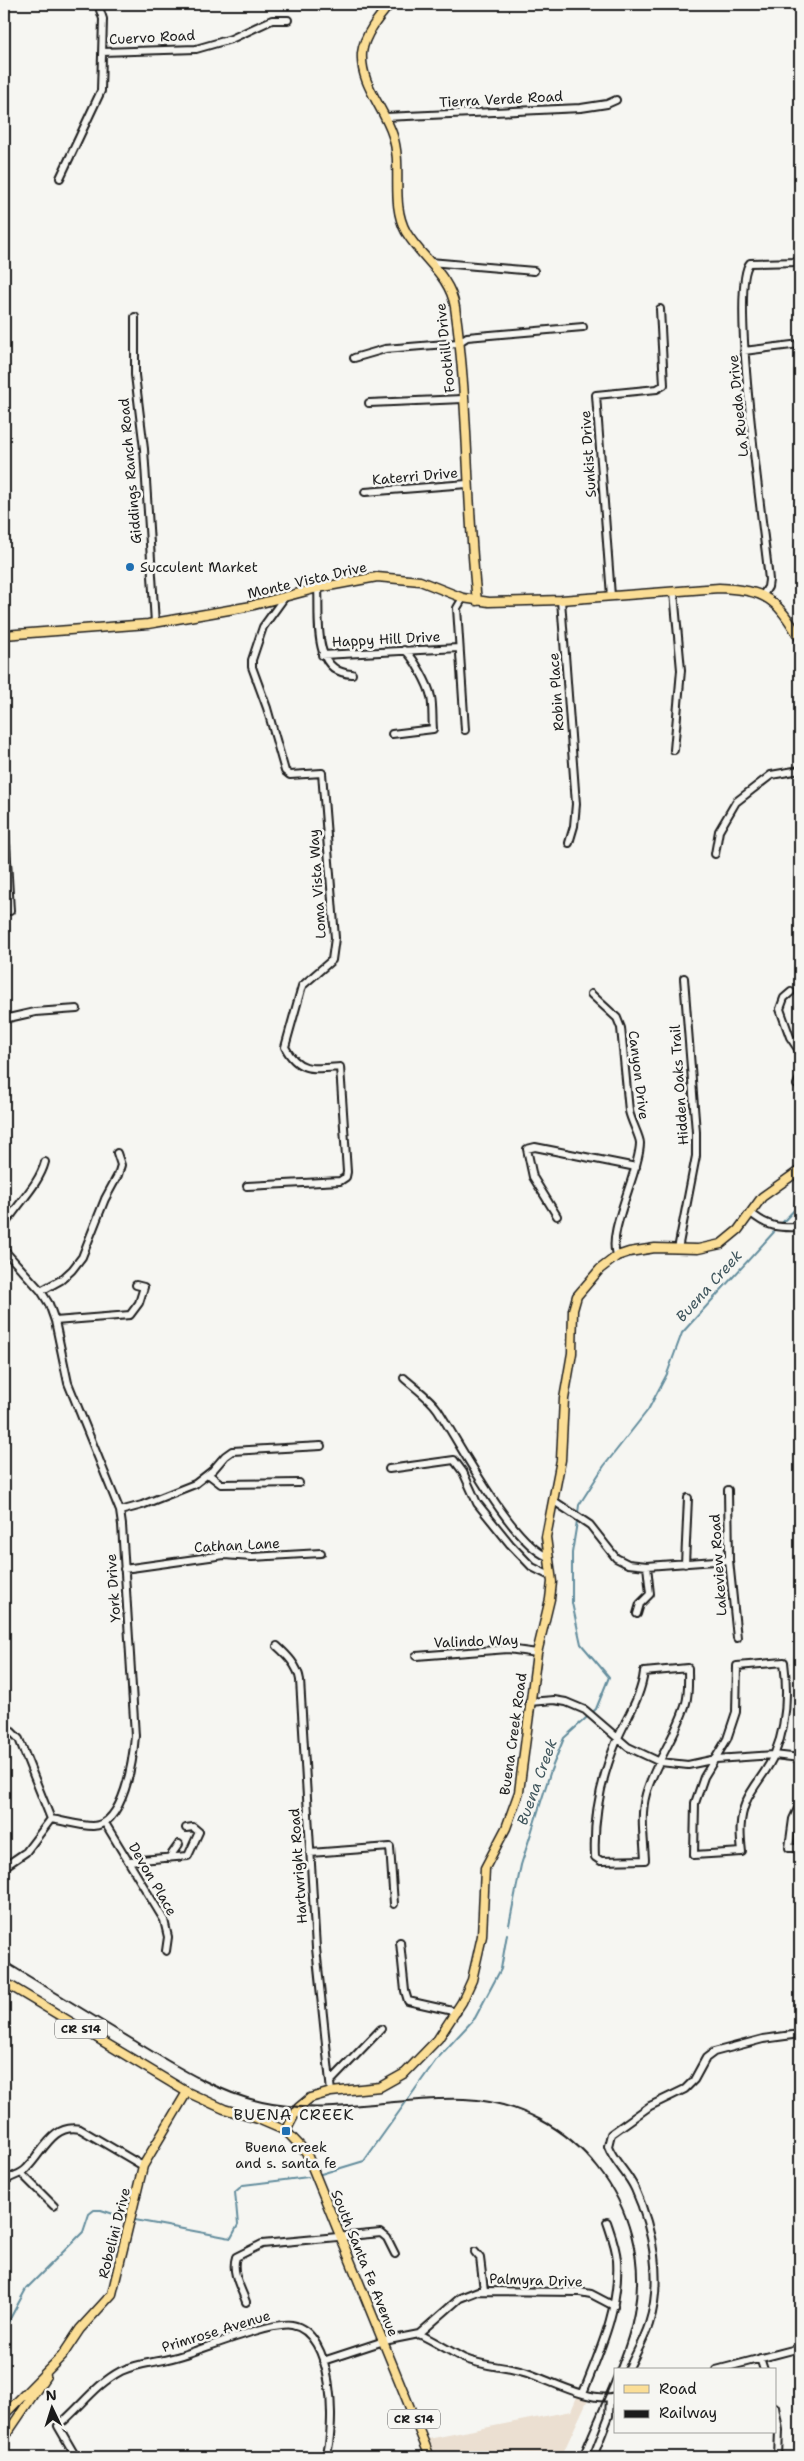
<svg xmlns="http://www.w3.org/2000/svg" width="804" height="2461" font-family="'Shantell Sans',sans-serif">
<style>
.built{fill:#ebdfd1}
.lines{fill:none;stroke-linecap:round;stroke-linejoin:round}
.stream{stroke:#638d9d;stroke-width:2}
.minor-casing{stroke:#1c1c1c;stroke-width:10}
.major-casing{stroke:#1c1c1c;stroke-width:11}
.minor{stroke:#f6f6f2;stroke-width:6}
.major{stroke:#fbde96;stroke-width:8}
.rail{stroke:#1c1c1c;stroke-width:2}
.poi-dot{fill:#1f6fb2;stroke:#f6f6f2;stroke-width:2}
.labels{text-anchor:middle;stroke-width:5;stroke-linejoin:round;paint-order:stroke}
.shield{fill:#f6f6f2;stroke:#5d5d5c;stroke-width:1}
.shield-label{font-size:12px;font-weight:bold;fill:#1c1c1c}
.street-label{font-size:14px;fill:#1c1c1c;stroke:#f6f6f2}
.poi-label{font-size:14px;fill:#1c1c1c;stroke:#f6f6f2;text-anchor:start}
.water-label{font-size:15px;font-style:italic;fill:#3f555c;stroke:#f6f6f2}
.quarter-label{font-size:16px;letter-spacing:1px;fill:#1c1c1c;stroke:#f6f6f2}
</style>
<rect width="100%" height="100%" fill="#f6f6f2"/>
<filter id="ink" filterUnits="userSpaceOnUse"><feTurbulence type="fractalNoise" baseFrequency=".02" numOctaves="2"/><feDisplacementMap in="SourceGraphic" scale="10" xChannelSelector="R" yChannelSelector="G"/><feConvolveMatrix kernelMatrix="1 2 1 2 8 2 1 2 1" color-interpolation-filters="sRGB"/></filter>
<g filter="url(#ink)">
<path class="built" d="M577 2397 588 2399 561 2457H430L423 2440 571 2411Z"/>
<g class="lines">
<path class="stream" d="M781 1224 800 1204
M578 1513 579 1505 604 1466 648 1410 667 1374 682 1333 774 1232
M509 1925 521 1865 551 1770 564 1738 596 1709 609 1677 581 1644 572 1603V1553L577 1522
M321 2174 364 2161 436 2060 475 2018 501 1969 507 1934
M135 2220 231 2238 238 2225 235 2192 243 2185 308 2177
M4 2330 26 2289 83 2232 89 2214 94 2210H101L126 2218"/>
<g class="minor-casing">
<path id="minor" d="M102 52 196 49 231 39 272 20H288
M385 117 581 108 607 104 616 100
M60 178 101 91 103 19 98 4
M430 262 534 271
M135 317V375L144 449 155 623
M744 351 800 344
M354 358 385 349 458 343 467 337 583 327
M369 403 463 399
M365 492 467 484
M318 588C320 619 311 672 352 674
M674 592 681 670 674 750
M763 595 768 587 769 580C765 536 728 285 750 263L800 262
M611 596 596 395 657 389 664 385 660 309
M463 598 457 608 465 730
M561 600 576 804 574 826 569 843
M322 655 459 648
M392 734 433 729C432 718 433 707 431 697 429 686 413 655 404 650
M4 809 10 911
M715 854 719 831 736 802 771 775 800 770
M791 992 784 998 780 1009 790 1037 800 1052
M591 994 617 1018 621 1028 629 1111C631 1121 640 1137 640 1143 640 1171 605 1236 617 1256
M4 1019 35 1012 77 1009
M797 1085 800 1078
M247 1186 340 1181 346 1177 347 1172 340 1067C315 1069 298 1073 285 1047L302 986 332 960 335 938 322 773 290 775 285 771 267 708 252 667V660L263 627 284 598
M751 1213C767 1227 779 1228 800 1227
M557 1216 533 1177 527 1149 535 1147 636 1167
M4 1226C17 1204 39 1185 45 1162
M678 1249 696 1156V1132L684 978
M4 1250 41 1291 49 1304 55 1321 68 1383 120 1511 122 1525 135 1736C133 1760 124 1825 93 1826 80 1826 64 1821 51 1819
M41 1291 61 1280 72 1270 82 1257 105 1199 118 1175 121 1165 117 1153
M55 1321 130 1315 139 1303 144 1287 136 1285
M404 1378C415 1388 430 1398 438 1410 461 1446 511 1542 548 1557
M389 1469 454 1460 463 1472 477 1503 510 1544 532 1567 550 1576
M208 1474 221 1484 299 1483
M728 1490 729 1560 737 1638
M554 1501 590 1525 616 1558 628 1564 647 1566 729 1560
M120 1511 142 1505 195 1484 213 1470 225 1456 232 1451 321 1446
M685 1564 688 1498
M124 1569 224 1555 252 1557 321 1553
M637 1614 640 1604 650 1594 647 1566
M277 1646C287 1655 298 1666 300 1680L316 1948 331 2092
M416 1656 508 1649 537 1653
M784 1662C788 1693 787 1724 775 1753 768 1771 753 1785 746 1802 739 1819 740 1835 742 1852L694 1855 695 1803 704 1777 727 1739 736 1712 737 1666Z
M688 1668C688 1680 689 1692 686 1703 677 1735 655 1762 646 1794 640 1815 644 1838 645 1860L601 1861 595 1857C593 1815 601 1778 617 1740 627 1717 641 1697 644 1672Z
M529 1702 554 1700 566 1702 585 1710 628 1747 660 1762 688 1765 716 1759 774 1755 800 1758
M4 1724 19 1739 51 1819
M800 1804 793 1819 789 1848H800
M105 1823 164 1920 168 1937 166 1951
M310 1853 390 1847 394 1904
M169 1858 179 1844
M129 1861 188 1856 199 1832 193 1827 186 1828
M4 1867 26 1852 51 1819
M400 1942 405 1991 408 2001 457 2012
M331 2081 381 2029
M21 2173 54 2206
M4 2182C11 2175 20 2176 27 2168 43 2152 53 2123 80 2129L143 2166
M475 2252 480 2258 484 2290
M246 2302C241 2288 231 2272 236 2257L262 2244 381 2233 387 2238 395 2254
M419 2334C434 2341 448 2350 463 2358 484 2367 506 2366 527 2373 549 2380 593 2404 615 2396
M760 2358 764 2370
M323 2361 384 2341 419 2334 460 2298 478 2291 580 2292 591 2294 614 2306
M628 2370C635 2355 644 2340 649 2324 663 2281 653 2229 635 2189 628 2173 614 2162 608 2146L611 2134 650 2106 685 2089 694 2080 706 2058 714 2052 763 2039 800 2034
M716 2370 800 2348
M583 2393C600 2350 620 2308 617 2260 616 2247 611 2234 607 2222
M775 2407 779 2430 778 2457
M76 2457 58 2426C79 2409 96 2384 121 2371 140 2362 163 2362 183 2355 206 2348 272 2321 292 2325 334 2332 336 2426 326 2457
M593 2457 609 2416 610 2398"/>
</g>
<g class="major-casing">
<path id="major" d="M390 4C379 17 364 35 362 53 360 85 384 107 393 136 403 168 390 203 406 232 422 259 450 275 455 307 469 404 466 503 477 601
M4 635 148 624 246 607 318 588 377 577 420 581 463 598 489 602 561 600 719 588C766 590 777 599 800 639
M4 1982 187 2092 224 2109 258 2119 286 2131 306 2152 430 2457
M286 2131 298 2108 310 2098 331 2092 380 2087 405 2073 438 2039 462 2002 472 1980 482 1936 485 1868 506 1828 519 1792 537 1653 550 1599 552 1582 546 1537 561 1460 564 1399 572 1353 573 1310 577 1296 600 1269 617 1256 629 1252 655 1248 698 1249 721 1244 738 1230 762 1197 800 1170
M4 2415 62 2356 80 2329 112 2294 143 2166 187 2092
M4 2438 46 2376"/>
</g>
<use href="#minor" class="minor"/>
<use href="#major" class="major"/>
<path class="rail" d="M4 1961C46 1987 89 2013 132 2039 173 2064 214 2091 262 2102 329 2117 397 2096 464 2099 574 2104 654 2206 634 2313 626 2357 596 2414 579 2457"/>
</g>
</g>
<g class="poi-dot">
<circle cx="130" cy="567" r="5"/>
<rect x="281" y="2126" width="10" height="10" rx="2.5"/>
</g>
<g class="labels">
<g class="shield">
<rect x="55" y="2019.5" width="52" height="19" rx="4"/>
<rect x="388" y="2409.5" width="52" height="19" rx="4"/>
</g>
<g class="shield-label">
<text x="81" y="2033">CR S14</text>
<text x="414" y="2423">CR S14</text>
</g>
<g class="street-label">
<text transform="translate(152 37) rotate(-3)" y="5">Cuervo Road</text>
<text transform="translate(501 99) rotate(-3)" y="5">Tierra Verde Road</text>
<text transform="translate(445 348) rotate(-96)" y="5">Foothill Drive</text>
<text transform="translate(738 406) rotate(-96)" y="5">La Rueda Drive</text>
<text transform="translate(588 454) rotate(-94)" y="5">Sunkist Drive</text>
<text transform="translate(130 471) rotate(-95)" y="5">Giddings Ranch Road</text>
<text transform="translate(415 476) rotate(-5)" y="5">Katerri Drive</text>
<text transform="translate(307 580) rotate(-13)" y="5">Monte Vista Drive</text>
<text transform="translate(386 639) rotate(-3)" y="5">Happy Hill Drive</text>
<text transform="translate(556 692) rotate(-94)" y="5">Robin Place</text>
<text transform="translate(317 884) rotate(-94)" y="5">Loma Vista Way</text>
<text transform="translate(639 1075) rotate(83)" y="5">Canyon Drive</text>
<text transform="translate(679 1085) rotate(-94)" y="5">Hidden Oaks Trail</text>
<text transform="translate(237 1545) rotate(-3)" y="5">Cathan Lane</text>
<text transform="translate(718 1565) rotate(-94)" y="5">Lakeview Road</text>
<text transform="translate(113 1588) rotate(-94)" y="5">York Drive</text>
<text transform="translate(476 1641) rotate(-2)" y="5">Valindo Way</text>
<text transform="translate(513 1734) rotate(-82)" y="5">Buena Creek Road</text>
<text transform="translate(298 1866) rotate(-94)" y="5">Hartwright Road</text>
<text transform="translate(153 1879) rotate(60)" y="5">Devon Place</text>
<text transform="translate(114 2233) rotate(-76)" y="5">Robelini Drive</text>
<text transform="translate(365 2263) rotate(68)" y="5">South Santa Fe Avenue</text>
<text transform="translate(536 2280) rotate(2)" y="5">Palmyra Drive</text>
<text transform="translate(216 2331) rotate(-17)" y="5">Primrose Avenue</text>
</g>
<g class="poi-label">
<text x="140" y="572">Succulent Market</text>
<text x="286" y="2152" text-anchor="middle">Buena creek<tspan x="286" dy="16">and s. santa fe</tspan></text>
</g>
<g class="water-label">
<text transform="translate(709 1286) rotate(-48)" y="5">Buena Creek</text>
<text transform="translate(537 1782) rotate(-70)" y="5">Buena Creek</text>
</g>
<g class="quarter-label">
<text x="294" y="2120">BUENA CREEK</text>
</g>
</g>
<rect width="804" height="2461" fill="none" stroke="#f6f6f2" stroke-width="20"/>
<rect x="10" y="10" width="784" height="2441" fill="none" stroke="#1c1c1c" stroke-width="2" filter="url(#ink)"/>
<rect x="614" y="2368" width="162" height="65" fill="#f6f6f2" stroke="#9f9f9c"/>
<rect x="624" y="2385" width="25" height="8" fill="#fbde96" stroke="#9f9f9c"/>
<text x="659" y="2394" font-size="15" fill="#1c1c1c">Road</text>
<rect x="624" y="2410" width="25" height="8" fill="#1c1c1c" stroke="#9f9f9c"/>
<text x="659" y="2418" font-size="15" fill="#1c1c1c">Railway</text>
<g transform="translate(52 2408) rotate(356)" stroke="#f6f6f2" stroke-width="4" paint-order="stroke">
<path d="M0-4L9 19L0 12L-9 19Z" fill="#1c1c1c"/>
<text y="-8" font-size="14" font-weight="bold" text-anchor="middle" fill="#1c1c1c">N</text>
</g>
</svg>
